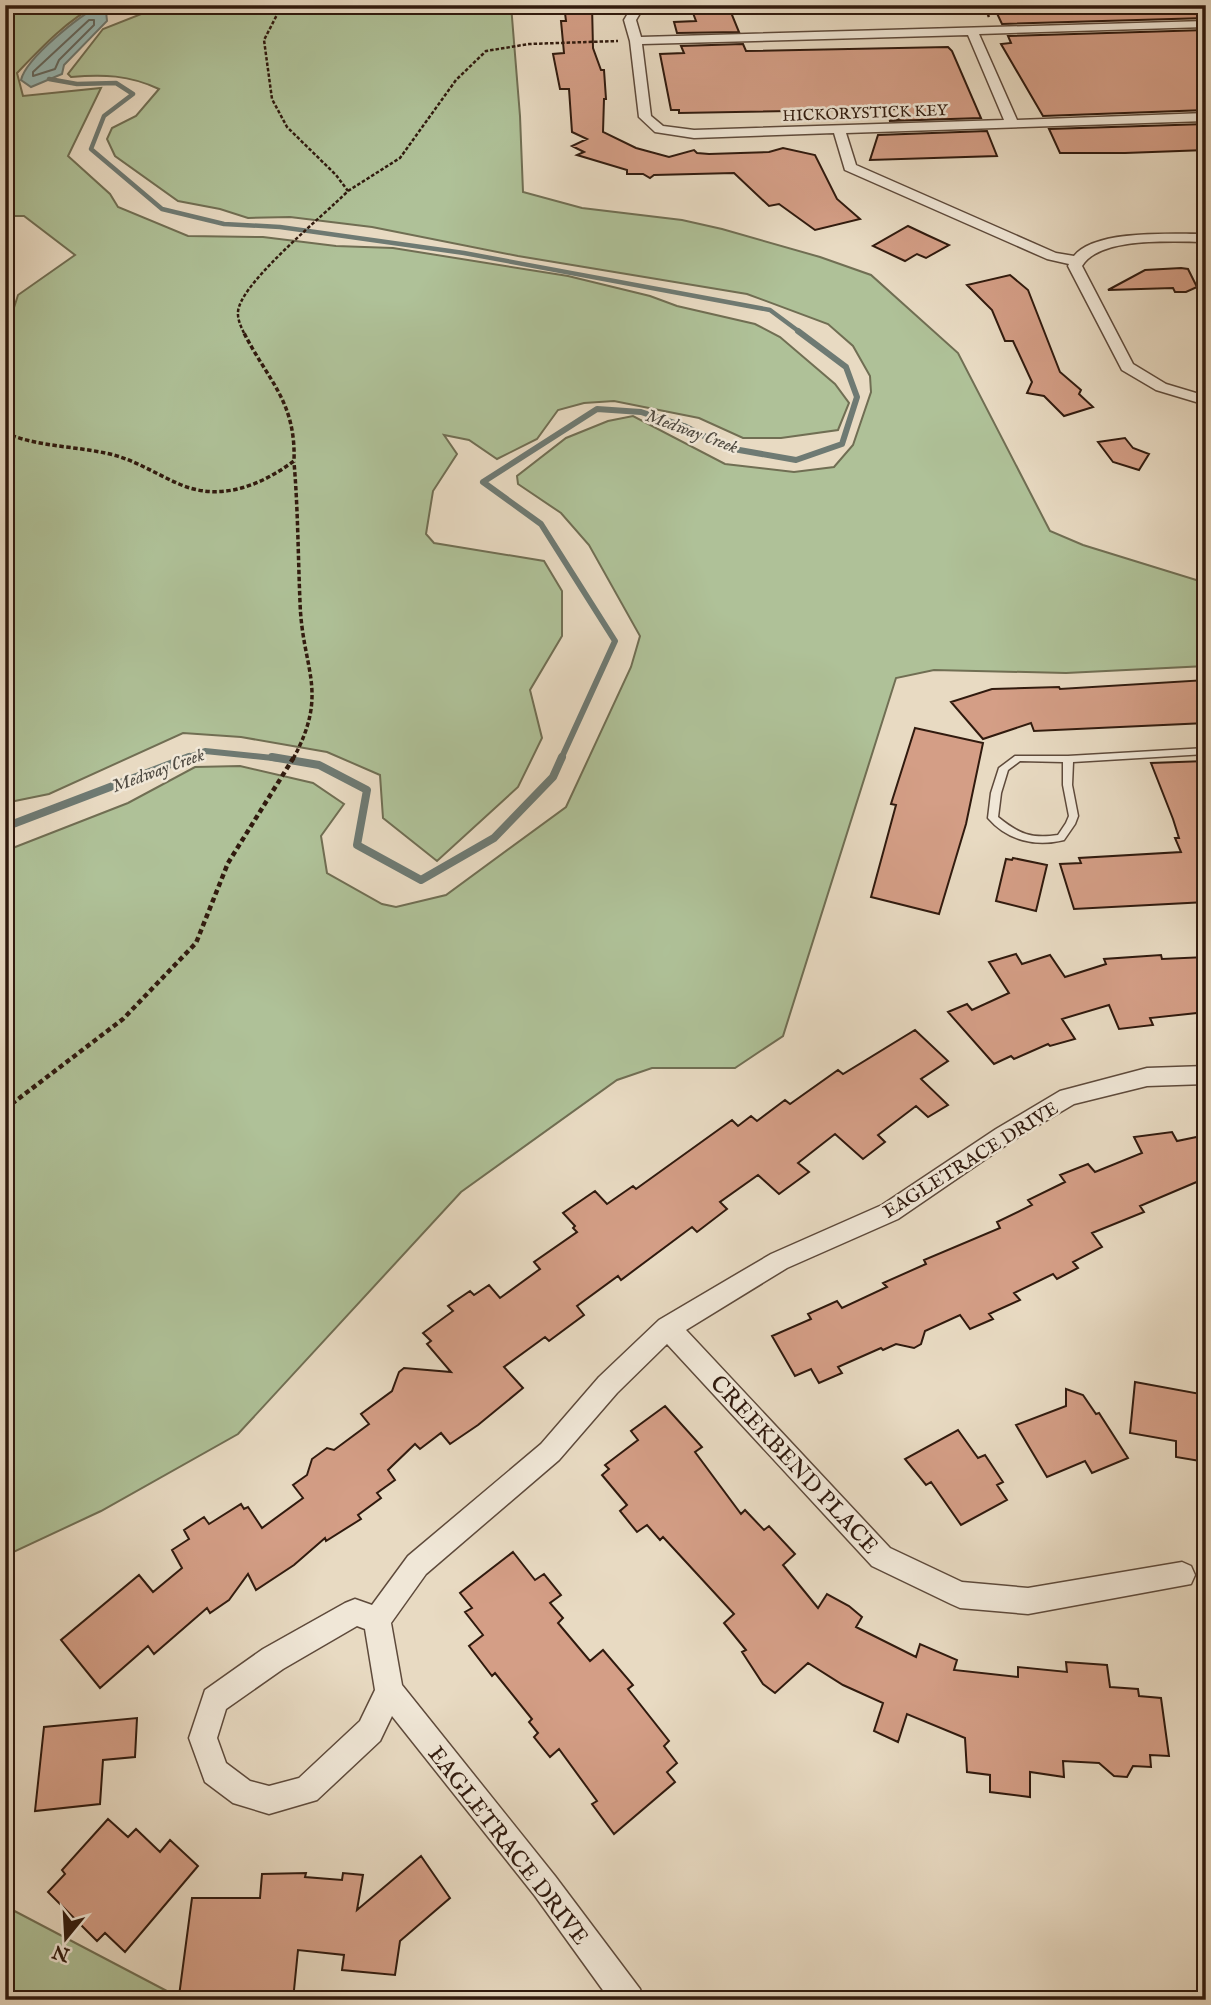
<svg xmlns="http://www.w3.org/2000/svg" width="1211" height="2005" font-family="'IM FELL English',serif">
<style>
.green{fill:#afc198;stroke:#706e53;stroke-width:2}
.water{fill:#98bab7;stroke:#6e7a73;stroke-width:2}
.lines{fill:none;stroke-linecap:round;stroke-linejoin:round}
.shore{stroke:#646a62;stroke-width:2}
.stream-far2{stroke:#6e7a73;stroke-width:4.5}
.stream-far1{stroke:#6e7a73;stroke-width:6}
.stream{stroke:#6e7a73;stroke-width:8}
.building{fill:#d49e86;stroke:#301a0e;stroke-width:2}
.lane-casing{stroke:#5e4a3b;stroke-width:3}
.street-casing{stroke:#5e4a3b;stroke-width:3}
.path-far2{stroke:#301a0e;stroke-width:2.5;stroke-dasharray:3.5 2;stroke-linecap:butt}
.path-far1{stroke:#301a0e;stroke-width:3.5;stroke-dasharray:4.5 2.5;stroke-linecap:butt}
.path{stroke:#301a0e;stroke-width:4.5;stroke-dasharray:5 3.5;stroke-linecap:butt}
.lane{fill:#f0e7d7;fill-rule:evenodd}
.street{fill:#f0e7d7;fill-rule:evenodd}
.labels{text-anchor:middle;stroke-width:5;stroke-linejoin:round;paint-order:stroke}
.far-street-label{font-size:16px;fill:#301a0e;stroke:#f0e7d7}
.far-water-label{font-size:18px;font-style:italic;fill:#4f4a41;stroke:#f0e7d7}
.street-label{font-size:19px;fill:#301a0e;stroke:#f0e7d7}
.near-street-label{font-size:23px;fill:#301a0e;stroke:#f0e7d7}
</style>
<rect width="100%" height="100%" fill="#e8dac2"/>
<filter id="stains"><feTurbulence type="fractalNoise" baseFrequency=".00286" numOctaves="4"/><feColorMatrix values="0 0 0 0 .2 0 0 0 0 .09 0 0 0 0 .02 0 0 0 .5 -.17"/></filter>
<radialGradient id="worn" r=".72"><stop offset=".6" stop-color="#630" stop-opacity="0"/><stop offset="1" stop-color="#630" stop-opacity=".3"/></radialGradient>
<path class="green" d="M5 5H97C67 20 40 49 17 73L23 96 101 88 68 156 110 194 118 207 188 236 263 237 336 246 393 248 568 276 650 296 677 306 755 324 780 337 835 384 849 403 838 430 781 438H743L699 418 614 401 584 403 558 410 537 439 497 459 469 440 444 435 457 454 433 491 426 534 434 543 544 561 562 591V636L530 690 542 738 518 787 437 861 383 818 380 775 327 752 241 737 183 733 49 794 5 803V336L18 295 75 255 24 216H5Z
M164 5H511L520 116 523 192 582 208 682 220 722 229 820 257 871 275 958 353 1050 531 1083 545 1206 583V666L1066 673 934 670 896 678 783 1036 735 1068H652L617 1080 461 1192 238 1434 101 1511 5 1556V851L128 803 195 767 240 766 313 783 344 804 321 836 327 873 382 904 396 907 446 895 566 807 631 667 640 636 589 545 561 513 518 484 517 476 566 438 608 421 633 416 725 464 794 472 834 467 853 445 871 392 870 376 853 346 828 324 747 294 518 256 372 227 290 217 248 218 220 209 178 201 115 156 107 139 112 128 136 116 159 89C129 75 103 74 71 77L68 74 103 29Z
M5 1906 184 2000H5Z"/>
<path class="water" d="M101 5H131L106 11 107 21 64 65 62 74 31 87 21 80C26 58 80 15 101 5Z
M802 5H956L954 8 957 12C948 12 939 9 929 9 905 9 818 18 802 5Z"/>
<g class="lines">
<path class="shore" d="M89 20H94V25L59 60 55 69 33 76V72Z"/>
<path class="stream-far2" d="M49 79 77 84 116 83 133 94 104 116 91 149 162 209 224 224 280 227 464 253 770 310 801 333"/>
<path class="stream-far1" d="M184 759 205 751 282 759
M561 759 615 641 541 524 483 482 597 409 641 412 684 426 728 448 796 460 842 444 857 397 846 367 798 331"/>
<path class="stream" d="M272 757 319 765 367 790 357 845 421 880 494 838 553 777 562 757
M5 827 189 757"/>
</g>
<path class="building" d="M564 5H592L593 48 601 70H604L606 99H604L603 132 636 148 669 157 694 150 697 153 709 154 769 152 783 148 815 155 837 199 860 219 815 230 779 204 769 206 734 173 654 175 650 178 643 174H627V170L577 155 584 152 572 146 587 139 572 132 569 89H560L553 54 564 53 561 21H566Z
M696 5H728L739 32 677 33 674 22 696 21 693 13 698 12Z
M993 5H1206V18L1002 24Z
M1206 30V110L1043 116 1001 44 1011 43 1008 36Z
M743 44 746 51 948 47 952 51 981 118 889 121 902 118 901 109 679 113V110H671L660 54 684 53 681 46Z
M1206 124V150L1125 153H1060L1049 129Z
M987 131 997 156 870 160 878 135Z
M908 226 927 235 949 245 926 258 917 254 905 261 873 246Z
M1181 268 1188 269 1197 287 1186 292H1175L1173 288 1108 290 1145 270Z
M1010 275 1028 290 1060 372 1081 390 1079 394 1093 407 1064 416 1044 396 1027 393 1032 382 1013 341H1005L992 310 967 285Z
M1125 438 1133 448 1149 454 1139 470 1113 462 1098 442Z
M1206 680V723L1034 731 1031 723 983 739 951 702 992 689 1059 687 1060 689Z
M915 728 983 743 966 824 939 914 871 897 896 805 891 804Z
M1206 761V902L1074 909 1060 864 1081 863 1079 858 1181 852 1175 838H1179L1173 819 1151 763Z
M1013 858 1047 865 1036 911 996 901 1006 859 1012 860Z
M1016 954 1022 964 1050 955 1065 977 1106 964 1104 959 1161 955 1162 959 1206 957V1012L1150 1018 1153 1025 1119 1029 1109 1005 1062 1019 1075 1039 1050 1046 1048 1044 1014 1059 1011 1056 994 1064 948 1012 967 1004 972 1010 1009 993 989 962Z
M915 1030 948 1061 921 1079 948 1105 928 1117 916 1106 878 1135 885 1142 863 1159 835 1134 798 1163 809 1172 779 1194 758 1175 720 1202 727 1209 697 1232 692 1227 621 1280 618 1276 577 1306 584 1315 549 1341 545 1337 504 1367 523 1388 478 1425 450 1444 441 1433 420 1449 415 1444 388 1470 395 1480 377 1493 381 1498 358 1515 361 1519 326 1541 325 1538 294 1565 256 1590 248 1574 229 1600 210 1613 207 1608 154 1654 148 1646 100 1688 61 1640 139 1575 153 1592 182 1568 172 1550 189 1539 184 1530 204 1517 209 1524 241 1504 244 1509 248 1507 262 1528 303 1498 293 1485 307 1475 312 1459 327 1448 334 1450 369 1424 361 1414 392 1391 399 1372 404 1368 451 1372 427 1344 431 1341 423 1333 453 1311 448 1306 470 1291 474 1295 489 1285 500 1298 540 1269 534 1262 577 1232 573 1228 575 1226 563 1213 595 1191 607 1204 633 1186 636 1189 732 1120 738 1126 751 1116 757 1121 785 1100 790 1104 838 1070 843 1074Z
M1172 1132 1177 1141 1206 1135V1178L1140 1206 1144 1212 1092 1233 1102 1247 1073 1262 1078 1268 1057 1279 1053 1274 1014 1293 1020 1300 989 1314 993 1319 970 1329 960 1315 925 1331 921 1344 914 1348 896 1344 883 1350 881 1348 838 1367 842 1373 819 1383 811 1369 795 1376 772 1336 811 1319 808 1314 837 1301 842 1308 887 1287 883 1283 926 1264 924 1260 1000 1228 997 1222 1032 1205 1028 1200 1065 1182 1060 1175 1088 1164 1095 1172 1142 1153 1134 1137Z
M1135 1382 1206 1395V1462L1176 1457V1441L1130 1433Z
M1066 1389 1083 1395 1096 1414 1099 1413 1128 1458 1092 1473 1085 1461 1047 1477 1016 1425 1066 1406Z
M665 1406 702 1447 695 1452 741 1514 745 1510 764 1530 769 1526 795 1554 783 1565 818 1608 827 1594 849 1606 862 1617 856 1627 916 1657 920 1644 957 1660 954 1670 1018 1677V1667L1067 1672 1066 1662 1107 1665 1110 1687 1138 1689 1139 1696 1161 1698 1169 1756 1150 1755 1151 1767 1133 1766 1127 1777 1114 1776 1099 1763 1063 1761 1064 1777 1030 1772V1797L990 1792V1775L967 1772 965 1738 907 1714 898 1742 874 1731 883 1703 843 1685 808 1663 775 1693 763 1684 742 1652 746 1650 724 1623 734 1614 663 1537 660 1540 647 1525 637 1532 620 1511 627 1505 602 1475 609 1469 605 1465 638 1440 631 1431Z
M958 1430 978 1458 985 1455 1003 1482 997 1485 1007 1500 961 1525 931 1482 926 1485 905 1459Z
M513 1552 535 1580 544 1574 561 1595 550 1603 563 1618 558 1623 590 1661 603 1650 633 1685 628 1689 669 1741 664 1746 677 1763 667 1772 675 1782 614 1834 592 1804 597 1801 559 1749 550 1757 534 1737 538 1733 529 1722 532 1719 495 1673 492 1676 469 1646 483 1635 465 1612 472 1608 460 1593Z
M137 1718 135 1757 103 1760 100 1804 35 1811 44 1727Z
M108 1819 128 1837 136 1829 160 1852 170 1840 198 1866 125 1952 105 1933 97 1941 48 1892 65 1874 62 1870Z
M421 1856 450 1898 400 1941 395 1975 342 1970 344 1955 298 1950 293 2000H202L203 1996H179L192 1898H260L262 1874 306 1873 305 1877 342 1880 343 1873 363 1875 357 1910Z"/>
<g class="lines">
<g class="lane-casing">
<path id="lane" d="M1206 748V754L1073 762 1072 785 1078 816 1075 824 1064 840C1036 847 1008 841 988 818L991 793 999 768 1015 756H1068ZM1020 761 1063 762V785L1069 816 1066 823 1058 835C1031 839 1019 834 998 817L1001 793 1008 770Z"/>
</g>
<g class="street-casing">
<path id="street" d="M633 5H645L636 20 641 37 1206 21V27L979 34 1017 120 1206 113V121L846 133 856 165 1056 253 1074 256C1095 229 1174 234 1206 234V242C1174 242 1100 236 1082 266L1133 364 1166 384 1206 396V405L1156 390 1122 370 1068 266 1069 264 1047 259 845 170 834 133 694 138 655 132 639 117 630 41 624 20ZM968 35 1004 120 694 130 663 126 651 116 642 44Z
M1206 1066V1084L1147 1086 1074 1104 1012 1141 898 1219 787 1268 686 1330 890 1548 962 1582 1028 1588 1182 1562 1191 1566 1195 1575 1191 1584 1028 1614 960 1608 951 1604 872 1566 667 1344 617 1393 559 1460 426 1574 391 1623 402 1685 555 1876 640 1989 644 2000H610L535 1896 392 1716 380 1741 317 1800 269 1814 233 1803 205 1782 189 1738 205 1690 263 1649 345 1603 355 1599 372 1605 408 1556 541 1444 599 1377 659 1320 771 1254 882 1205 996 1129 1060 1091 1147 1068ZM357 1626 365 1629 375 1690 360 1721 299 1778 269 1786 250 1781 226 1763 217 1738 226 1709 283 1669Z"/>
</g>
<path class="path-far2" d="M983 5 989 17
M348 191 400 158 456 80 486 51 529 44 618 41
M244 333C240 325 236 316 239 307 248 277 323 216 348 191L336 175 287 127 272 99 264 40 282 5"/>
<path class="path-far1" d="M5 433C39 447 75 446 110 454 135 460 156 474 179 484 220 502 260 486 294 461 296 401 268 381 243 331
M293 759C330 691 302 670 300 602 298 555 298 509 294 462"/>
<path class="path" d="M5 1109 123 1019 196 943 228 863 294 757"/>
<use href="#lane" class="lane"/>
<use href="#street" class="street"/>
</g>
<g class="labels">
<g class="far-street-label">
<text transform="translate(865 112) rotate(-2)" y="6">HICKORYSTICK KEY</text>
</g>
<g class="far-water-label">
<text transform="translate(692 431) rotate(20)" y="6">Medway Creek</text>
<text transform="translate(158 770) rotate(-20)" y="6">Medway Creek</text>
</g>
<g class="street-label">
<text transform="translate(970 1159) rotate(-32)" y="7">EAGLETRACE DRIVE</text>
</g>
<g class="near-street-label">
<text transform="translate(795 1464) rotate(47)" y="8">CREEKBEND PLACE</text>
<text transform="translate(509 1845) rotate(52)" y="8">EAGLETRACE DRIVE</text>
</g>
</g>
<rect width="1211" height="2005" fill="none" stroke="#e8dac2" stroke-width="28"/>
<rect x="7" y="7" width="1197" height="1991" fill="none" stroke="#301a0e" stroke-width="3.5"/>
<rect x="14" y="14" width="1183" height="1977" fill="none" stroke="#301a0e" stroke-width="2"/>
<g transform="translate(66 1938) rotate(198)" stroke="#f0e7d7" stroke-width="5" paint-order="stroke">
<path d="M0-5L12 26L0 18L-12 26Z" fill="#301a0e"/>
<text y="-10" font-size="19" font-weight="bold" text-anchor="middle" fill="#301a0e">N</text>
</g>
<rect width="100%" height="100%" filter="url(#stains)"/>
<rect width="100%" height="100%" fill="url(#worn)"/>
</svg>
